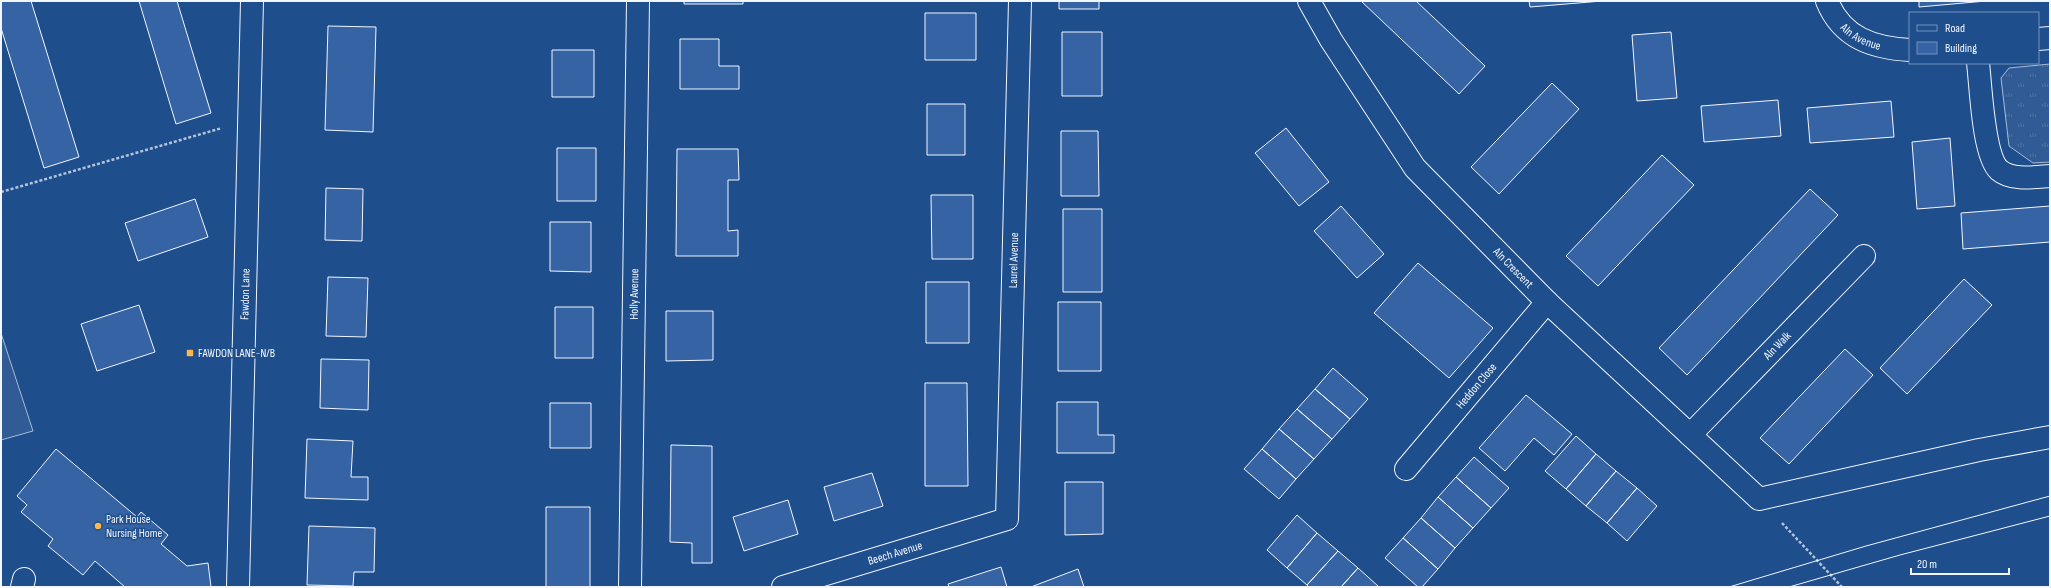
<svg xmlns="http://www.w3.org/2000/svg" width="2051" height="588" font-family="'Sofia Sans Condensed',sans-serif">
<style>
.grass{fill:url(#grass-tufts);stroke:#a8bbd7}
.built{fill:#305b95;stroke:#a8bbd7}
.building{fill:#3563a3;stroke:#f2f6ff}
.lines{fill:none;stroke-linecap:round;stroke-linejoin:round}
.minor-casing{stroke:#f2f6ff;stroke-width:24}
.path{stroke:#b3c4dc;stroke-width:2.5;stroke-dasharray:3 2;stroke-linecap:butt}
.minor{stroke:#1f4e8c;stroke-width:22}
.tram{stroke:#f2f6ff;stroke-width:1}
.poi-dot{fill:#ffb74d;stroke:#1f4e8c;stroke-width:1.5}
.labels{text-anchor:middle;stroke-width:3;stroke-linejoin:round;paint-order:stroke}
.street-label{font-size:12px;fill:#f2f6ff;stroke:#1f4e8c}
.poi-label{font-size:12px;fill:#f2f6ff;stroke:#1f4e8c;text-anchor:start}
</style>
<defs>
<pattern id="grass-tufts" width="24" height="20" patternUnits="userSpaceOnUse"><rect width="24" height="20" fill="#305b95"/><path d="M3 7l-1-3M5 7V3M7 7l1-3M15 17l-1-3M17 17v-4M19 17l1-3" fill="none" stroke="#4e73a5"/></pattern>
</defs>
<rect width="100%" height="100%" fill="#1f4e8c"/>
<path class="grass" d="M2050 64V162L2033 163 2009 146 2001 78 2009 68Z"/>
<path class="built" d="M1 333 33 431 1 440Z"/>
<path class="building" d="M1 1H31L79 157 44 168 1 28Z
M139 1H177L211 113 176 124Z
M684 1H743V4H684Z
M1059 1H1099V9H1059Z
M1361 1H1416L1485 66 1459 94Z
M1529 1H1602L1530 7Z
M1919 1H1986L1919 7Z
M925 13H976V60H925Z
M328 26 376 27 373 132 325 130Z
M1062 32H1102V96H1062Z
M1671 32 1677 98 1637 101 1632 35Z
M680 39H719V66H739V89H680Z
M552 50H594V97H552Z
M1552 83 1579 109 1499 194 1471 167Z
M1778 100 1781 136 1704 142 1701 106Z
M1891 101 1894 137 1810 143 1807 108Z
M927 104H965V155H927Z
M1286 128 1329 182 1299 206 1255 153Z
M1061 131H1098L1099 196H1061Z
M1950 138 1955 206 1917 209 1912 142Z
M557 148H596V201H557Z
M677 149H738L739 180H728V231L738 230V256H676Z
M1662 155 1694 185 1598 286 1566 256Z
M326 188 363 189 362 241 325 240Z
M1810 189 1838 215 1687 375 1659 348Z
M931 195H973V259H932Z
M195 199 208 237 138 261 125 223Z
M1341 206 1384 254 1357 278 1314 231Z
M2050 206V242L1963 249 1961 213Z
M1063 209H1102V292H1063Z
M550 222H591V272L550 271Z
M1418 263 1493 328 1449 378 1374 313Z
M328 277 368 278 366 337 326 336Z
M1964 279 1992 305 1907 394 1880 368Z
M926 282H969V343H926Z
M1058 302H1101V371H1058Z
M139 305 155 352 97 371 81 324Z
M555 307H593V358H555Z
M666 311H713V360L666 361Z
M1845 349 1873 375 1789 464 1760 438Z
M321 359 369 360 368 410 320 408Z
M1333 368 1368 399 1350 419 1315 389Z
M925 383H967L968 486H925Z
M1315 389 1350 419 1332 439 1297 409Z
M1526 395 1572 434 1554 455 1534 438 1505 471 1479 448Z
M1057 402H1098V435H1114V453H1057Z
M550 403H591V448H550Z
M1297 409 1332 439 1314 459 1279 429Z
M1279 429 1314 459 1296 479 1262 449Z
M1576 436 1596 454 1566 489 1545 471Z
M307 439 353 441 351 477H368V500L305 498Z
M671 445 712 446V563H692V543L670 542Z
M56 449 137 517 141 512 168 535 161 544 187 566 208 563 211 587H125L95 561 83 575 48 546 53 539 21 512 27 505 17 496Z
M1262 449 1296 479 1279 499 1244 469Z
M1596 454 1616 471 1586 506 1566 489Z
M1474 457 1509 488 1491 508 1456 477Z
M1616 471 1637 488 1607 523 1586 506Z
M872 473 883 506 834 521 824 487Z
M1456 477 1491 508 1473 528 1438 497Z
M1065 482H1103V534L1065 535Z
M1637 488 1657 506 1627 541 1607 523Z
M1438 497 1473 528 1455 548 1421 518Z
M788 500 798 534 744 551 733 517Z
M546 507H590V587H546Z
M1297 515 1317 533 1287 568 1267 550Z
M1421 518 1455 548 1438 569 1403 538Z
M309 526 375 528 374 572H354L353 586 307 585Z
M1317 533 1338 551 1307 585 1287 568Z
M1403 538 1438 569 1422 587H1418L1385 558Z
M1338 551 1358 568 1341 587H1309L1307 585Z
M1001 567 1007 587H949L948 584Z
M1358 568 1378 586 1377 587H1341Z
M1078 569 1084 587H1031Z"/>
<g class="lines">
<g class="minor-casing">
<g id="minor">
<path id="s1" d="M1309 1 1331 40 1415 168 1547 302 1759 499 1979 450 2050 437"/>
<path id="s2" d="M1827 1C1842 38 1873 48 1910 50"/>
<path d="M2038 39 2050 38"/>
<path d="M1978 63C1981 87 1983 155 1999 170 2012 181 2035 177 2050 176"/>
<path id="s3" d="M1690 435 1864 256"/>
<path id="s4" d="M1406 469 1547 302"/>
<path d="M22 587 24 579"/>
<path id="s5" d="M238 587 252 1"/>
<path id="s6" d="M630 587 638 1"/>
<path id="s7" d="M783 587 1007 519 1020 1"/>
</g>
</g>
<path class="path" d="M1 192 222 128
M1782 523 1842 587"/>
<use href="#minor" class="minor"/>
<path class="tram" d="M1729 587 1866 546 2050 496
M1789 587 1900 555 2050 516"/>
</g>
<g class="poi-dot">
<rect x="186" y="349" width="8" height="8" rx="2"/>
<circle cx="98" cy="526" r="4"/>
</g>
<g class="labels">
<g class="street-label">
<text dy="4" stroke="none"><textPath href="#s2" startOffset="51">Aln Avenue</textPath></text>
<text dy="4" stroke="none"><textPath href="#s7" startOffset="493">Laurel Avenue</textPath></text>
<text dy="4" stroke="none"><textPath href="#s1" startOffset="338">Aln Crescent</textPath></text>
<text dy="4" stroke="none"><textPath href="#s5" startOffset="293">Fawdon Lane</textPath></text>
<text dy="4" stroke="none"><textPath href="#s6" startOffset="293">Holly Avenue</textPath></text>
<text dy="4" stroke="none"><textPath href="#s3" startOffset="125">Aln Walk</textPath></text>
<text dy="4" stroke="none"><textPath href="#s4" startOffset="109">Heddon Close</textPath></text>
<text dy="4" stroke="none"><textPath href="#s7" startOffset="117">Beech Avenue</textPath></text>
</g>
<g class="poi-label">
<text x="198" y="357">FAWDON LANE-N/B</text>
<text x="106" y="523">Park House<tspan x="106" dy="14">Nursing Home</tspan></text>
</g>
</g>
<rect width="2051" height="588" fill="none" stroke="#f2f6ff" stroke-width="4"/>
<rect x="1909" y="12" width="130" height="52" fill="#1f4e8c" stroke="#7391ba"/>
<rect x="1917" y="25" width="20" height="6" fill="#1f4e8c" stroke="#7391ba"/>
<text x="1945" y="32" font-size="12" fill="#f2f6ff">Road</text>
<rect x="1917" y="42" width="20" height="12" fill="#3563a3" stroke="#7391ba"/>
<text x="1945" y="52" font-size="12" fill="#f2f6ff">Building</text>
<path d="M1911 568v6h98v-6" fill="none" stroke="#f2f6ff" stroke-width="2"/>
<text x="1917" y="568" font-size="12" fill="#f2f6ff" stroke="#1f4e8c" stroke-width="3" paint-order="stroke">20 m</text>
</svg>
